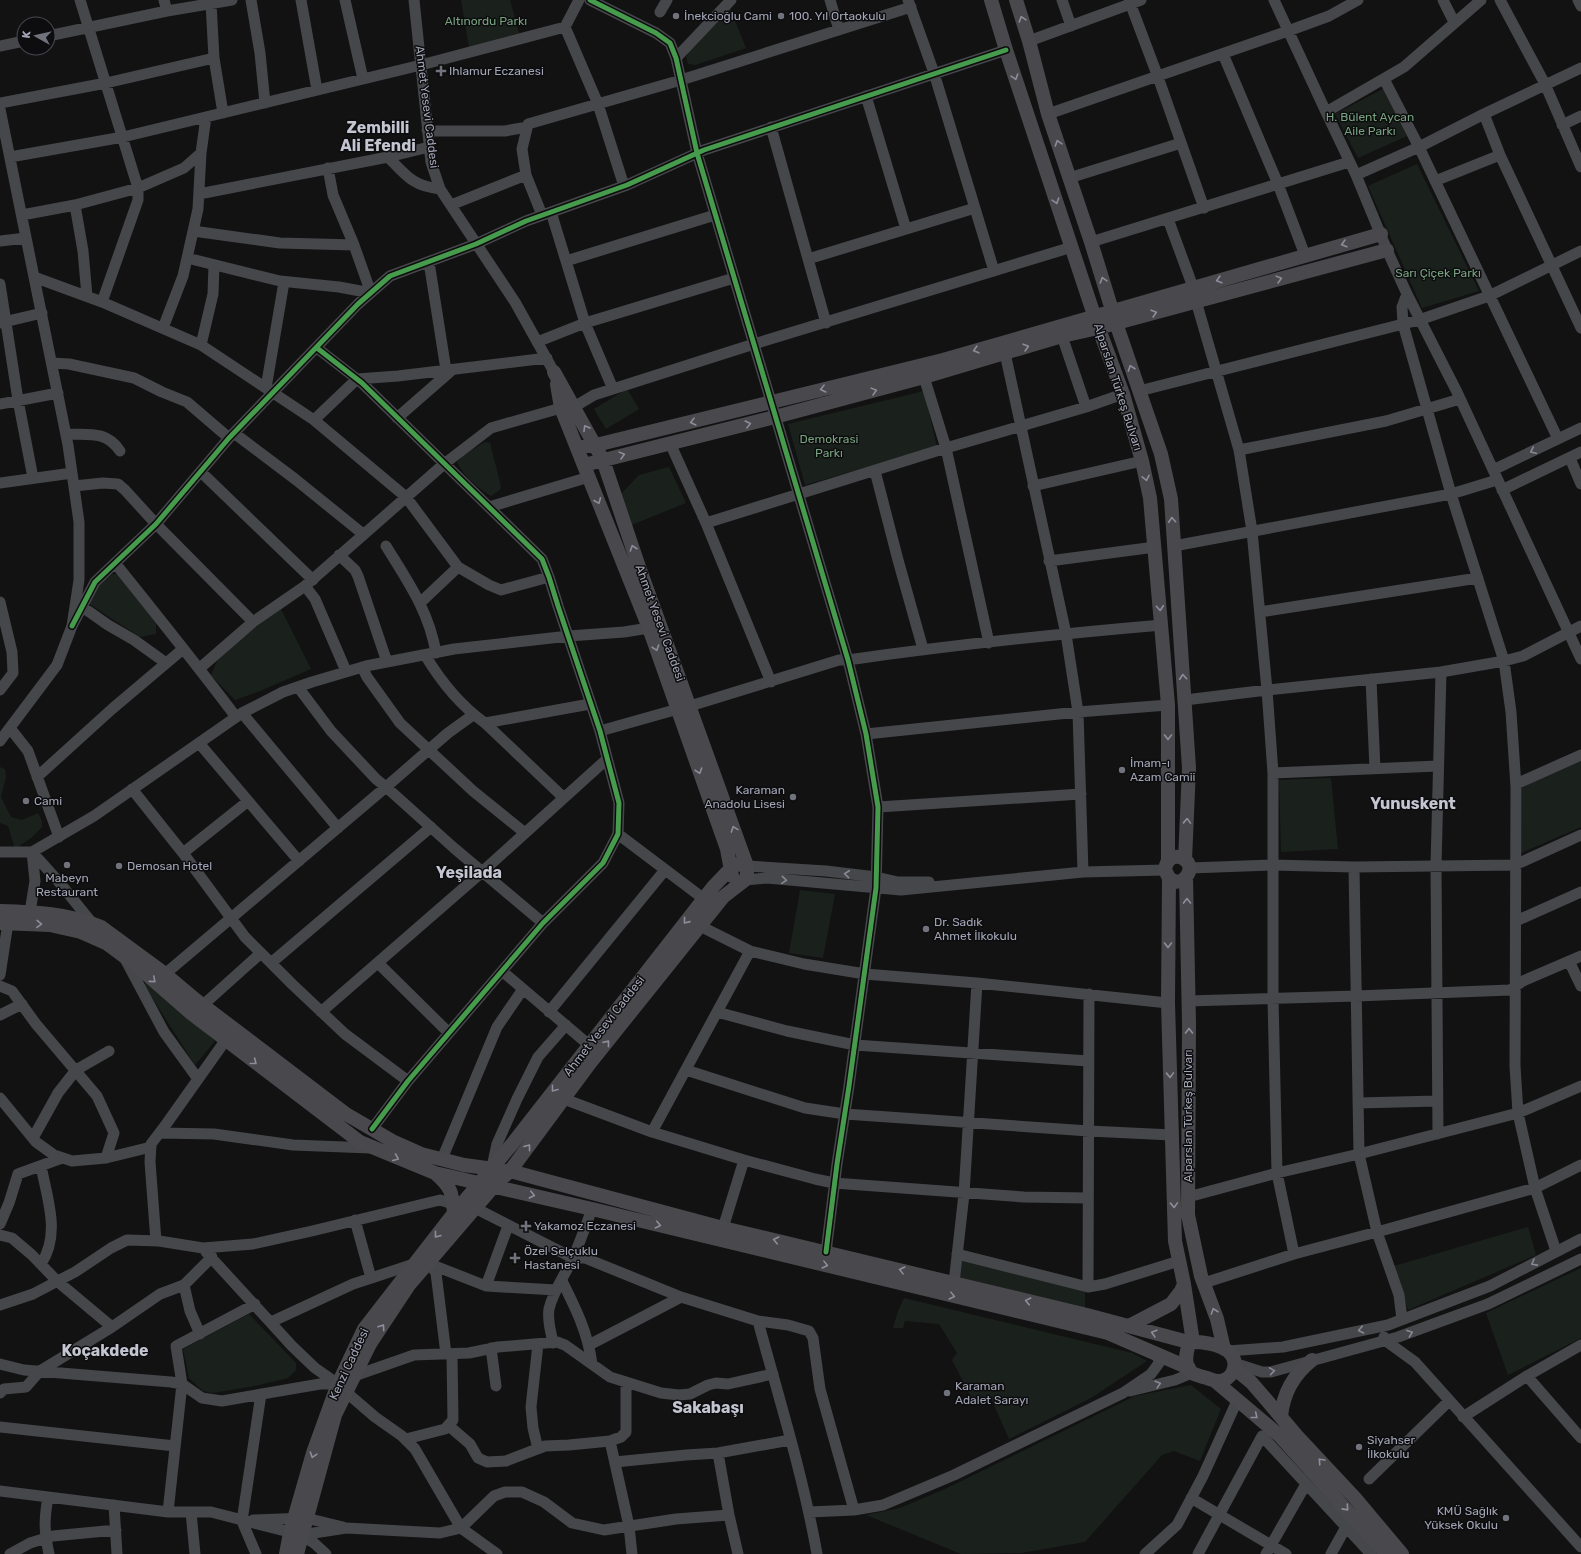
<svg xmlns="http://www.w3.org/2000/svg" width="1581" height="1554" font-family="Rubik,sans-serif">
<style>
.green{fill:#1a211c}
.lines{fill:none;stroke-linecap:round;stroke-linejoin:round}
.minor{stroke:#46474b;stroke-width:11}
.major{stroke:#49494d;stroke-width:14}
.cycleway-casing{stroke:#0d0c0e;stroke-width:8}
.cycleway{stroke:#469c4c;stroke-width:5}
.oneway{stroke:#8c8e9b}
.oneway2{stroke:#868995}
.poi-dot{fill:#70727c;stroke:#0d0c0e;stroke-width:1.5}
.labels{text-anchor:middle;stroke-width:3;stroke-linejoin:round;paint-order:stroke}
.poi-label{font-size:12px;fill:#a2a5b5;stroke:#0d0c0e;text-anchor:start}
.park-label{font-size:12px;fill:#77a27f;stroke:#0d0c0e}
.street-label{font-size:12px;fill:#a2a5b5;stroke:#0d0c0e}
.district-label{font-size:16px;font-weight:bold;fill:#c3c5d1;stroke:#0d0c0e}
</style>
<rect width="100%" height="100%" fill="#121212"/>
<path class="green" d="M461 0H510L519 33 469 47Z
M729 6 746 48 695 65 688 64 686 57 691 48Z
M1383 89 1407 136 1358 158 1335 114Z
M1417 164 1479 291 1422 308 1368 186Z
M627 389 639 409 606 429 594 409Z
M924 391 937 447 805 485 788 424Z
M485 442 490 443 501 486 500 490 491 496C480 490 462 474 457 462L465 454Z
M669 467 686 503 629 526 620 495 639 475Z
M113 574H118L156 623V634L140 637 88 603 101 582Z
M281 609 311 669 260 691 235 700 211 675 218 659 247 634Z
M1581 761V827L1521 853 1522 787Z
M0 767 5 769 6 777 1 797 11 817 22 820 38 813 42 821V827L31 838 15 849 8 826 0 823Z
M1331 778 1338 849 1281 852 1279 780Z
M800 890 835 894 823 958 789 953Z
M147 981 215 1041 195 1065 144 985Z
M1528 1227 1536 1255 1408 1310 1394 1266Z
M960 1257 1085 1290V1308L959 1277Z
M1581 1268V1338L1508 1375 1486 1313Z
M904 1298 1132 1353 1147 1361 1091 1398 1009 1439 991 1398 973 1401 952 1360 957 1353 939 1324 905 1321 903 1328H893L898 1311Z
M249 1314 296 1363V1370L288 1378 255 1386 213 1393 203 1391 189 1378 183 1349Z
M1191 1385 1221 1409 1200 1461 1174 1451 1162 1455 1085 1542 1021 1553 961 1554 866 1515 900 1508 945 1489 1135 1396Z"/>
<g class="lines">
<path class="minor" d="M80 0 138 188V200L102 302
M164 0 167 11
M251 0 260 53 265 103
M301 0 317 90
M345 0 363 79
M414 0 431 162 440 189 515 302 554 372
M590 0 656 33 670 43 676 58 697 153 848 660 866 734 878 807 876 888 849 1086 837 1164 826 1252
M830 0 839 30
M908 0 934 73 994 271
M1062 0 1071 26
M1129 0 1158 77 1204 208
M1274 0 1326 112 1356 175 1387 250 1407 294 1457 392 1581 659
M1443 0 1454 22
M1500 0 1545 84 1581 167
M1578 0 1581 6
M211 3 214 58 223 113
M660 12 667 0
M565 27 598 104 624 186
M48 36 167 11 232 0
M1029 41 1141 0
M0 46 24 41
M1223 54 1278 184 1305 255
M676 58 731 0
M1384 79 1419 147 1558 439
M866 96 906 229
M0 103 106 83 214 58
M0 109 68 445 79 522V580L72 626 57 665 0 741
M1326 112 1404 67 1481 0
M1048 114 1288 31 1329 16 1358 0
M1484 114 1500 155 1581 328
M1562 125 1581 116
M771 127 826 323
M427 130 437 131H505L527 127
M10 157 123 137 421 65 565 27 579 0
M388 157C406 175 412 186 440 189
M1356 175 1419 147 1484 114 1581 68
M1069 178 1181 143
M1435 181 1500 155
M199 194 388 157 429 147
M75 205 83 251 87 296
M451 205 526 175
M551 212 585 323 613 389
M22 215 75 205 138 188 184 168 201 153
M542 215 526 175 522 149 528 124 681 80 911 7
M1168 219 1193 287
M193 231 280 243 354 245
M0 241 26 238
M1091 242 1349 162
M187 258 280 281 339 287 371 293 354 245 333 195 328 168
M808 259 975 208
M566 261 715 215
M429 262 446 370
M34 277 102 302 201 345 314 420 406 497 458 567
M0 284 18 400 33 478
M1407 294 1402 307 1403 324 1451 494 1504 661 1511 712 1516 787 1515 1066 1518 1113 1535 1188 1556 1251
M1196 301 1239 450 1252 531 1267 690 1273 773V998L1277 1173 1294 1254
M0 323 42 313
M163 328 183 276 198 209 201 153 206 117
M1062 336 1086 407
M537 342 585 323 734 278
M201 345 213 294 214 265
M317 348 362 383 542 559 549 577 558 606 600 731 619 803 618 834 603 863 543 923 408 1081 372 1129
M1005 353 1066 634 1078 712 1083 872
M52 363 69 364 134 378 162 392 187 402 229 438
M924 377 946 448 989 643
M266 388 284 282
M1139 391 1419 320 1489 296 1581 251
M0 404 58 393
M397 418 452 370
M314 420 357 379 398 376 547 358
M234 433 295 479 363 534
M66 434C88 435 106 430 120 451
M670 443 706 523 771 682
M1239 450 1386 421 1460 399
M1570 458 1581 484
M1493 470 1581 428
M875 471 898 560 923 649
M201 472 313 580
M0 483 72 473
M74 486 103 483 118 484 125 490 156 524 253 622
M1033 486 1142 461
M1502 490 1581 452
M489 507 589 477
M706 523 946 448 1086 407 1123 394
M386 546C408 582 429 611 436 653
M1174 546 1451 494 1497 480
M339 555 355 570 358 576 387 662
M1049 561 1155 547
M115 563C156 614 197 665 236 717
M305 586 315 599 346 671
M0 602 12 652 13 673 0 690
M421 602 458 567 489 585 501 590 549 577
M81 606 108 625 134 640 166 663
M1260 612 1478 578
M72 626 95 582 156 524 229 438 358 304 390 276 476 244 526 221 627 185 704 150 1006 50
M425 655C440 680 461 706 485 723L564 798
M362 667 367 677 400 723 473 791 525 833
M200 668 253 622 305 586 444 464 491 428 561 408 574 407 594 395 754 344 1072 247
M1371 679 1375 769
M298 687 331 731 376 779 386 787 454 848 543 923
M1185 700 1267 690 1441 672 1504 661 1523 656 1581 626
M690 706 839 660H848C952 645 1057 634 1162 625
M242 713 338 828
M485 723 590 704
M10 728 28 751 59 837
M600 731 678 709
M866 734 1078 712 1168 705
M199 743 299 861
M1273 773 1438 766
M37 777 112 709 183 649
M1516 784 1581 755
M132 789 183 853 245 937 293 985 345 1034 408 1081
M878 807 1081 794
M618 834 704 899
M0 852H32L59 882 92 923
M183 853 247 802
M747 866 826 871 876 877 898 882H929
M1354 867 1359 1154 1377 1232 1399 1295 1402 1319
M1190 868 1272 865 1354 867 1515 865 1581 835
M745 880 767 878 901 890 1083 872 1165 870
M30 912 35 881 32 852 94 816 242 713 283 692 312 682 366 666 454 649 569 636 624 632 649 628
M1516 921 1581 892
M700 926 750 951 804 964 865 974 977 983 1168 1003
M124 957 164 1032 198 1079
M1569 961 1581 986
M271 963 431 827
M378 963 449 1033
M502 971 589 1045
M165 974 386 787 448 733 473 715
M0 975 8 923
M0 986 12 991 36 1024 97 1096 114 1133 106 1158
M1188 1001 1356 996 1510 990 1523 981 1581 956
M203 1005 261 953
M321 1012 482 872 607 759
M549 1012 665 870
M717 1012 787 1031 855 1045 1088 1061
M0 1015 22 1004
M686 1070 805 1108 845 1114 1089 1131 1172 1135
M0 1098 36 1142 54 1155 72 1161 106 1158 151 1147
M564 1099 652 1132 744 1160 815 1179 834 1183 1024 1197 1088 1198
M1358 1103 1437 1101
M652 1132 750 951
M160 1133 214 1134 293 1145 370 1148
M1438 1134 1436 866 1441 672
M33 1138 58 1093 76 1070 109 1051
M442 1159 497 1027 523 989
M492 1167 497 1144 517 1099 538 1057 566 1025
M1188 1197 1277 1173 1359 1154 1518 1113 1581 1086
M475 1208 573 1258H585L681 1297 758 1321C779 1399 803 1475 817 1554
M355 1220 371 1278
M0 1224 9 1203 18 1174 62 1158
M723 1228 744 1160
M0 1235 12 1238 32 1255 57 1281 112 1327
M156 1241 150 1162 151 1144 167 1123 230 1034
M206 1252 292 1346 315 1368 338 1384
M957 1254 1088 1287 1105 1284 1179 1261
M41 1264C61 1234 47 1198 41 1166
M430 1264 486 1286 508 1226
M430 1264 436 1273 446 1354
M562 1281C576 1309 588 1333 592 1364
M954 1283 964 1194 977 983
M1204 1283 1294 1254 1377 1232 1535 1188 1581 1165
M184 1285 190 1311 200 1334
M486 1286 556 1290
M1088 1287 1089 994
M0 1305 33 1294 75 1272 111 1248 127 1240 159 1241 203 1248 253 1244 312 1231 440 1200 453 1204
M758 1321 788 1325 809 1331 813 1338 820 1389 854 1510
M271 1322 353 1284 414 1264
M1384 1337 1386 1341 1415 1362 1581 1547
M553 1343C551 1331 547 1321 549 1309 553 1291 565 1275 573 1258 580 1242 586 1225 592 1209
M538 1344 531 1407 533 1428 538 1449
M589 1345 681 1297
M491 1348 496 1386
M1228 1351 1283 1347 1388 1325 1490 1286 1581 1239
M1234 1363 1262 1372H1271L1398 1337 1488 1304 1581 1259
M0 1364 24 1370 171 1382 182 1384 202 1398 222 1401 320 1384H338
M354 1376 414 1355 469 1353 498 1347 557 1342 565 1345 610 1377 661 1393 679 1395 690 1394 708 1385 716 1383 728 1384 773 1374
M1527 1376 1581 1345
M1130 1391 1175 1380 1192 1373
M346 1392 375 1417 402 1436 415 1449 461 1528 494 1496 505 1492H522L544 1502 572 1523 604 1530 676 1519 729 1515
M0 1393 4 1389 26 1387 40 1371 112 1327 160 1294 184 1285 212 1257
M1463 1417 1527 1376 1581 1438
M449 1426 470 1444 478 1458 487 1462 506 1461 545 1446 569 1445 610 1441 621 1437 626 1432V1382
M0 1427 175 1446
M406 1439 445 1429 453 1420 452 1354
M610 1441 629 1526 632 1554
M718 1453 729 1515 738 1554
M615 1462 686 1455 718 1453 790 1440
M1369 1479 1449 1401
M0 1491 168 1512H211L301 1535 346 1528 440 1533 461 1528 497 1554
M48 1497C44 1520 44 1531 49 1554
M1191 1498 1286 1554
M114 1505 117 1554
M168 1512 182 1384 176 1346 255 1304
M191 1512 195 1554
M809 1512 854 1510 883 1505 954 1475 1123 1393 1151 1374 1159 1363 1157 1353
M253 1520 306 1518 343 1527
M301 1535 314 1543 326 1554
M10 1554 30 1543 53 1536 116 1530
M256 1554 242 1521 261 1394
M1145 1554 1177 1525 1203 1476 1237 1401
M1198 1554 1262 1436 1371 1554
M1266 1554 1306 1484
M1331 1554 1346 1527"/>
<path class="major" d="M991 0 1006 50 1096 321 1123 394 1142 461 1150 498 1168 705V861
M1016 0 1029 41 1048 114 1091 242 1116 323 1161 454 1171 499 1189 768 1185 860
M557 384 561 408 649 628 727 849 732 876
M577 447 596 445 943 360 1381 234
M584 465 775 417 924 377 1062 336 1098 328 1387 250
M1186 877C1181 883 1175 883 1169 878L1165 870C1168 845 1200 860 1186 877L1189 1023 1188 1215 1201 1276 1217 1319 1224 1349
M1169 878 1168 1003 1175 1241 1184 1284 1193 1342
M0 911C34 912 69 913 101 927L165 974 196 1000 346 1114 394 1142 421 1154 464 1165 510 1171 723 1228 1087 1315 1192 1343
M0 923 50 925 81 932 106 943 137 966 192 1014 360 1142 435 1173 592 1209 1108 1333 1189 1368
M435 1173C452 1188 452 1192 454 1213
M1129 1326 1171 1304 1181 1291 1184 1284
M1193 1342C1208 1342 1239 1347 1234 1368 1233 1373 1229 1378 1224 1380 1218 1383 1213 1380 1207 1378 1203 1377 1196 1375 1192 1373 1183 1365 1186 1353 1189 1344Z
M1234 1368 1251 1382 1264 1397 1297 1436 1355 1498 1402 1554
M1215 1381 1280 1436 1386 1554
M1281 1417C1283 1393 1293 1375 1312 1360
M286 1554 290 1533 313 1453 338 1384 364 1329 451 1217 513 1143 713 887 733 866 737 864 747 866
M297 1554 335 1415 370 1344 409 1285 494 1186 510 1171 590 1063 723 897 745 880 747 874V866L738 841 640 570 603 460 554 372"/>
<g class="cycleway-casing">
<path id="cycleway" d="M590 0 656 33 670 43 676 58 697 153 848 660 866 734 878 807 876 888 849 1086 837 1164 826 1252
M317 348 362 383 542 559 549 577 558 606 600 731 619 803 618 834 603 863 543 923 408 1081 372 1129
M72 626 95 582 156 524 229 438 358 304 390 276 476 244 526 221 627 185 704 150 1006 50"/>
</g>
<use href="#cycleway" class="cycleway"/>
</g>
<defs><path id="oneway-chevron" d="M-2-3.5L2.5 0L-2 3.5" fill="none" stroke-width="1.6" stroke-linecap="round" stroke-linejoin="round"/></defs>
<g class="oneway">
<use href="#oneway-chevron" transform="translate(1022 19) rotate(-108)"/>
<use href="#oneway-chevron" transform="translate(1015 77) rotate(72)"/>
<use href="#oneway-chevron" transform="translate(1058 143) rotate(-108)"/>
<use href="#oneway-chevron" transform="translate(1056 201) rotate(72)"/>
<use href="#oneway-chevron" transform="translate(1344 244) rotate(164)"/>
<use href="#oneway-chevron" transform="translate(1279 279) rotate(-15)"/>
<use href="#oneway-chevron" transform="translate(1103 280) rotate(-107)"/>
<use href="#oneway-chevron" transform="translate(1219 280) rotate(164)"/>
<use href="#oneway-chevron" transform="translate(1154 313) rotate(-16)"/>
<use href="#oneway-chevron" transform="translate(1026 347) rotate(-16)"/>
<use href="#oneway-chevron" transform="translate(976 350) rotate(164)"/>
<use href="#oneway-chevron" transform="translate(1131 368) rotate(-109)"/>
<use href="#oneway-chevron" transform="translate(823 389) rotate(166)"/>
<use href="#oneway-chevron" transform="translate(874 391) rotate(-15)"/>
<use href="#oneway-chevron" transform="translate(693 422) rotate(166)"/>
<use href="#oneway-chevron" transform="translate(748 424) rotate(-14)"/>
<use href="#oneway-chevron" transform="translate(586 428) rotate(-120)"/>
<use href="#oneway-chevron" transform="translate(622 455) rotate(-15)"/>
<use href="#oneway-chevron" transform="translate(1146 478) rotate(78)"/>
<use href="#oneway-chevron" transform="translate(598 501) rotate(68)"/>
<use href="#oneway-chevron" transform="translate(1172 520) rotate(-94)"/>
<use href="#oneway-chevron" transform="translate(633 548) rotate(-109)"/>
<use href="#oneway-chevron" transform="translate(1160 608) rotate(85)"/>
<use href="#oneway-chevron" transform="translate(656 648) rotate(71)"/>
<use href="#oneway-chevron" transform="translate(1183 677) rotate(-94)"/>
<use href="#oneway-chevron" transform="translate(1168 737) rotate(90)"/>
<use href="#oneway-chevron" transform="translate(699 771) rotate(71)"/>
<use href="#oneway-chevron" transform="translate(1187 821) rotate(-88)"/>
<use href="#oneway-chevron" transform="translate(734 829) rotate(-110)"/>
<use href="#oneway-chevron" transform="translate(1187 901) rotate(-91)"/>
<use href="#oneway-chevron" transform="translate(686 921) rotate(129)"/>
<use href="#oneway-chevron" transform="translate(39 924) rotate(2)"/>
<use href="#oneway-chevron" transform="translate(1168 945) rotate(90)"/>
<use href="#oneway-chevron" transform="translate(153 980) rotate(41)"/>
<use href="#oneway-chevron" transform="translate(1189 1031) rotate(-90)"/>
<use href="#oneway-chevron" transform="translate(607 1043) rotate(-51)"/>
<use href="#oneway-chevron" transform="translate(254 1062) rotate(38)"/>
<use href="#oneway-chevron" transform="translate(1170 1075) rotate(88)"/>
<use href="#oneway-chevron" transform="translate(554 1089) rotate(128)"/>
<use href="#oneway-chevron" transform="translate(528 1147) rotate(-53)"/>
<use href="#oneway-chevron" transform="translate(396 1158) rotate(22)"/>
<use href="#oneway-chevron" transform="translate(532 1195) rotate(13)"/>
<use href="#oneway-chevron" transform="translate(1174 1205) rotate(88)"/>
<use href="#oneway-chevron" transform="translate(658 1225) rotate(13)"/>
<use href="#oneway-chevron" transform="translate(437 1235) rotate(128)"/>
<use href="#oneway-chevron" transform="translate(776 1240) rotate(-167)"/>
<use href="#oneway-chevron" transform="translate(825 1265) rotate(14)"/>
<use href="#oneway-chevron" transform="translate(902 1270) rotate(-166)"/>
<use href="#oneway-chevron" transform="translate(952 1296) rotate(14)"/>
<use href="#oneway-chevron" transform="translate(1028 1301) rotate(-167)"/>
<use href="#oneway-chevron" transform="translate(1214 1311) rotate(-109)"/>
<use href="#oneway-chevron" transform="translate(382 1327) rotate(-56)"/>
<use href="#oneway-chevron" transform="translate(1154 1333) rotate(-164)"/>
<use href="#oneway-chevron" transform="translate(1255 1416) rotate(39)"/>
<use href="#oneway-chevron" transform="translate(313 1455) rotate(108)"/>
<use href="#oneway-chevron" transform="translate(1321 1461) rotate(-133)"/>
<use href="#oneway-chevron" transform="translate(1346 1508) rotate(48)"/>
</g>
<g class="oneway2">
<use href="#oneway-chevron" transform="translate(1533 451) rotate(155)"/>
<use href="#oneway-chevron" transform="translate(847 874) rotate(-174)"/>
<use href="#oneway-chevron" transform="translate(784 880) rotate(5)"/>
<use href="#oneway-chevron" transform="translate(1534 1263) rotate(152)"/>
<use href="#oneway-chevron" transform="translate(1361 1330) rotate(168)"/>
<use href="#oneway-chevron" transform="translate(1410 1333) rotate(-20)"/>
<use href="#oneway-chevron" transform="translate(1272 1371) rotate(-8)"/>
<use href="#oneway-chevron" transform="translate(1158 1384) rotate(-16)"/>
</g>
<g class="poi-dot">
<circle cx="676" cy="16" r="4"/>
<circle cx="781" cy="16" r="4"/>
<path d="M439 65h4v4h4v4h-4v4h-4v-4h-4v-4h4z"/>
<circle cx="1122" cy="770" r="4"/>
<circle cx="793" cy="797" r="4"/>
<circle cx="26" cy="801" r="4"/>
<circle cx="67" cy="865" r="4"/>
<circle cx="119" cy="866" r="4"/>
<circle cx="926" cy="929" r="4"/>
<path d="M524 1220h4v4h4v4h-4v4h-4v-4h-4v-4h4z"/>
<path d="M513 1252h4v4h4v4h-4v4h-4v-4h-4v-4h4z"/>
<circle cx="947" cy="1393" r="4"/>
<circle cx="1359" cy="1447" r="4"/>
<circle cx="1506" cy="1518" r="4"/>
</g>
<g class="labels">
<g class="poi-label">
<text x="684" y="20">İnekcioğlu Cami</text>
<text x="789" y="20">100. Yıl Ortaokulu</text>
<text x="449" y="75">Ihlamur Eczanesi</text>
<text x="1130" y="767">İmam-ı<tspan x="1130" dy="14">Azam Camii</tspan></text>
<text x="785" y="794" text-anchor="end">Karaman<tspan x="785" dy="14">Anadolu Lisesi</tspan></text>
<text x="34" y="805">Cami</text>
<text x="127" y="870">Demosan Hotel</text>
<text x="67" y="882" text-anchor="middle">Mabeyn<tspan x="67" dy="14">Restaurant</tspan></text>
<text x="934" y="926">Dr. Sadık<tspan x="934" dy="14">Ahmet İlkokulu</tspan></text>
<text x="534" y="1230">Yakamoz Eczanesi</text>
<text x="524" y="1255">Özel Selçuklu<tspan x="524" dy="14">Hastanesi</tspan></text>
<text x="955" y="1390">Karaman<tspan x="955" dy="14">Adalet Sarayı</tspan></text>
<text x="1367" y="1444">Siyahser<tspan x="1367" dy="14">İlkokulu</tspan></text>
<text x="1498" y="1515" text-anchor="end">KMÜ Sağlık<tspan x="1498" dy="14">Yüksek Okulu</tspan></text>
</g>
<g class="park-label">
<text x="486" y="25">Altınordu Parkı</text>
<text x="1370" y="121">H. Bülent Aycan<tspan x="1370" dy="14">Aile Parkı</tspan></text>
<text x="1438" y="277">Sarı Çiçek Parkı</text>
<text x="829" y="443">Demokrasi<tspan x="829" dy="14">Parkı</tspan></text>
</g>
<g class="street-label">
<text transform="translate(427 107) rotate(83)" y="4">Ahmet Yesevi Caddesi</text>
<text transform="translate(1118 387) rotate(72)" y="4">Alparslan Türkeş Bulvarı</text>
<text transform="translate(660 623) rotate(70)" y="4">Ahmet Yesevi Caddesi</text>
<text transform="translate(604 1026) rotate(-52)" y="4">Ahmet Yesevi Caddesi</text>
<text transform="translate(1188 1116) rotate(-90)" y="4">Alparslan Türkeş Bulvarı</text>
<text transform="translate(349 1364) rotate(-65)" y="4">Kenzi Caddesi</text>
</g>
<g class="district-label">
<text x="378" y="133">Zembilli<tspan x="378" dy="18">Ali Efendi</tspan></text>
<text x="1413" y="809">Yunuskent</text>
<text x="469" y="878">Yeşilada</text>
<text x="105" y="1356">Koçakdede</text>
<text x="708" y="1413">Sakabaşı</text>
</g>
</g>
<g transform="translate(36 36) rotate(278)"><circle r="19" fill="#0d0c0e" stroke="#494951"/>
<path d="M0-3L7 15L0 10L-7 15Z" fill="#70727c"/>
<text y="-6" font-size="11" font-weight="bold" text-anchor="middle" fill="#a2a5b5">K</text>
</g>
</svg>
